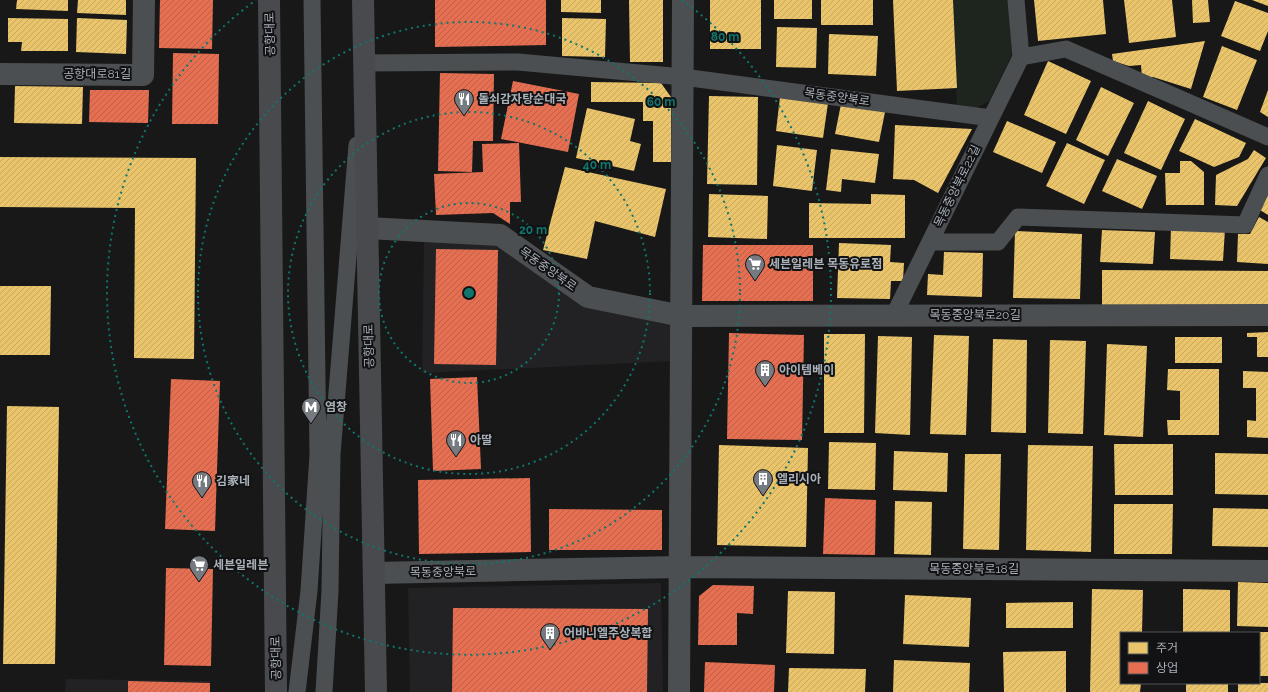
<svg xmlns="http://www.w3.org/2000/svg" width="1268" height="692" font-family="Raleway,'Noto Sans KR',sans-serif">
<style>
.built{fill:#222224}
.garden{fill:#1e251e}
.homes{fill:url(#homes-hatch)}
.shops{fill:url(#shops-hatch)}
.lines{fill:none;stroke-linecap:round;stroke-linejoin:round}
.lane{stroke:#4c4f51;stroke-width:17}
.street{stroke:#4c4f51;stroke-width:22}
.primary{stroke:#494a4d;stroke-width:22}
.ring{fill:none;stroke:#0f766e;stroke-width:2;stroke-dasharray:2 4}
.labels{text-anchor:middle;stroke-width:4;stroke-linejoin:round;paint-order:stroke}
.street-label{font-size:12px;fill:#a9b1b9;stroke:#121214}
.poi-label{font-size:12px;font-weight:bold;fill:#a9b1b9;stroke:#121214;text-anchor:start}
.centre{fill:#0f766e;stroke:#121214;stroke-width:2}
.ring-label{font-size:12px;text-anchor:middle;font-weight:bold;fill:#0f766e;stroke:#121214;stroke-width:4;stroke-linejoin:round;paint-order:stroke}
</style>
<defs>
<pattern id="homes-hatch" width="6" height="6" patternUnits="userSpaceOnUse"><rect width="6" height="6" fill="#e9c46a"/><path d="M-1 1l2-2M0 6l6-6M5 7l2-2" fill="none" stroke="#c5a760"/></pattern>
<pattern id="shops-hatch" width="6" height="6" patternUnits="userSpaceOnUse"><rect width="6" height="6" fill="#e76f51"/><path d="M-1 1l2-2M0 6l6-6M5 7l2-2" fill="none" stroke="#ba604b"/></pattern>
</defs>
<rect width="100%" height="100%" fill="#181818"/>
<path class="built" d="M424 242H497L582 304 674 323V361L422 373Z
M661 583 663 692H410L408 588Z
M66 679 210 681V692H65Z"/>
<path class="garden" d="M953 0H1009L1012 54 989 101 975 109 957 105Z"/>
<path class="homes" d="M17 0H68V11L16 9Z
M78 0H126V15L77 13Z
M561 0H601V13L561 12Z
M629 0H663V62H630Z
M710 0H761V49H710Z
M774 0H812V19H774Z
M821 0H873V25H821Z
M893 0H953L957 88 897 91Z
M1034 0H1103L1106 34 1038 41Z
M1124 0H1172L1176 37 1129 43Z
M1192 0H1208L1210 22 1193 23Z
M1252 0H1268V6Z
M1235 1 1268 13V31L1260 51 1221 36Z
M8 18 68 19V51H21L22 42H8Z
M77 18 127 20 126 54 76 52Z
M562 18 606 19 605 57 562 56Z
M777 27 817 28 816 68 776 67Z
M829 34 878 36 876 76 828 74Z
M1205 41 1191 89 1153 77 1142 78 1141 65 1129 66 1113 61 1112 54Z
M1222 46 1257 60 1237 110 1203 97Z
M1048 61 1091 81 1066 134 1024 115Z
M591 82 661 83 671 97V162H653V121H643V102H591Z
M15 86 83 87 82 124 14 123Z
M1101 87 1134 103 1108 156 1076 140Z
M1268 90V117L1260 112Z
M709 96 758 97 757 185 707 184Z
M780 97 828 103 823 138 776 131Z
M1148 101 1185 119 1161 170 1124 153Z
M841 104 885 112 879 142 835 134Z
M587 108 635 119 630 141 641 144 634 171 576 158Z
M1195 119 1246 143 1239 157 1214 167 1179 151Z
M1007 121 1056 142 1042 173 993 152Z
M895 125 972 129 938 193 914 180 893 179Z
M1067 143 1105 160 1084 204 1046 186Z
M777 145 817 150 812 191 773 186Z
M831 149 879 154 875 183 842 179 841 192 826 190Z
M1254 150 1266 158 1237 206 1215 205 1216 175 1248 159Z
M0 157 196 158 194 359 134 358 135 208 0 207Z
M1117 159 1157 176 1142 209 1102 191Z
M1180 161H1191L1204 172V205H1166L1165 173H1180Z
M565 167 666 189 655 237 595 221 587 259 543 250Z
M709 194 768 196 767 239 708 237Z
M871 194 905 195V238H809V203L871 204Z
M1268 194V215L1260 210Z
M1259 217 1268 222V264L1237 262 1238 234H1250Z
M1171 227 1225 229 1223 261 1170 259Z
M1102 230 1155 232 1153 264 1100 262Z
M1015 231 1082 234 1080 299 1013 298Z
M839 243 891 245 890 262 904 263 903 281H891L890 299 837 298Z
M944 252 983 253 982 297 927 295 928 274 943 275Z
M1102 270 1268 271V307L1102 306Z
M0 286H51L50 355H0Z
M1268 332V357H1257V337H1247V333Z
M824 334H865L864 433H824Z
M934 335 969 336 966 435 930 434Z
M878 336 912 337 910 435 875 433Z
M1175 337H1222V363H1175Z
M993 339 1027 340 1026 433 991 432Z
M1050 340 1086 341 1083 434 1048 433Z
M1107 344 1147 346 1143 437 1104 435Z
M1168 369H1219V435H1168L1167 420H1180V391L1167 390Z
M1243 371 1268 372V438L1247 437V420L1256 421V388H1243Z
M7 406 59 407 55 664H3Z
M829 442 876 443 875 490 828 489Z
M1114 444H1173V495H1115Z
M719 445 808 448 806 547 717 545Z
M1028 445 1093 446 1091 552 1026 550Z
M894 451 948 453 947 492 893 490Z
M1215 453 1268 454V495L1215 494Z
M965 454H1001L999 550 963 549Z
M895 501 932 502 931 555 894 554Z
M1114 504H1173L1172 554H1114Z
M1213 508 1268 509V547L1212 546Z
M1238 582 1268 583V627L1237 626Z
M1092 589 1143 590 1142 633H1121V683H1141L1140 692H1090Z
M1183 589 1230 590V633H1183Z
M788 591 835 592 834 654 786 653Z
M905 595 971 598 969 647 903 644Z
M1073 602V628H1006V603Z
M1259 632H1268V676H1259Z
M1066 651V692H1004L1003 652Z
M894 660 970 663 969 692H893Z
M789 668 866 669 865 692H788Z
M1186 683H1228V692H1186Z
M1238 683H1268V692H1238Z"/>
<path class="shops" d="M160 0H213L212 49 159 48Z
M435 0H546V45L435 47Z
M173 53 219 54 218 124H172Z
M440 73 494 74 493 141H473L472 172 438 171Z
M513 81 579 94 568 152 501 139Z
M90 90H149L148 123 89 122Z
M519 143 521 202H510V224L493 213 436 215 434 174 483 172 482 144Z
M703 245H813V301H702Z
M436 249 498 250 496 365 434 364Z
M729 333 804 335 802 440 727 439Z
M477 377 481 469 433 471 430 379Z
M171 379 220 381 215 531 165 529Z
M530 478 531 552 419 554 418 480Z
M825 498 876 500 875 555 823 554Z
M549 509 662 510V550H549Z
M166 568 213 569 211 666 164 665Z
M713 585 754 586 753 614 737 613V645H698L699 596Z
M453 608 648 609 647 692H452Z
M705 662 775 665 774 692H704Z
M128 681 210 683V692H128Z"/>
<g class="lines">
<path class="lane" d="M1021 57 1066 49 1268 137
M363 75 364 63 518 62 683 77 991 118
M930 242H998L1018 217 1245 225 1268 175
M894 315 1021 57 1016 0
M297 692 309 591 318 455 312 0
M324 692 330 591 332 454 357 145"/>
<path class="street" d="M0 74 143 75 144 0
M367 228 500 235 588 297 682 316 1268 315
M374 573 680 567 1268 571
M679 692 683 0"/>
<path class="primary" d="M269 0 276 692
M363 0 376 692"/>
</g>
<g class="ring">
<circle cx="469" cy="293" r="90"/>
<circle cx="469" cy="293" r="181"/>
<circle cx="469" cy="293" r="271"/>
<path d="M682 0A362 362 0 1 1 256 0"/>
</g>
<defs>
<g id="restaurant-pin" transform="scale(1)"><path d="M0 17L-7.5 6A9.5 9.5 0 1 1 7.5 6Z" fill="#767b81" stroke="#121214"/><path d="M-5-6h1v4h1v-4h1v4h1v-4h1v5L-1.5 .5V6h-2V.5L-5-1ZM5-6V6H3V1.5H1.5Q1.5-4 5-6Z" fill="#fff"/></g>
<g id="supermarket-pin" transform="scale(1)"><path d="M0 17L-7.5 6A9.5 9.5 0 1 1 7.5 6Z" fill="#767b81" stroke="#121214"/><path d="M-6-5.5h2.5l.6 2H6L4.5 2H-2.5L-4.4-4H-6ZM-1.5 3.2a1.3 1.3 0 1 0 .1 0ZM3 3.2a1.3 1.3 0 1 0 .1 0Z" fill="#fff"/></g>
<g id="building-pin" transform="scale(1)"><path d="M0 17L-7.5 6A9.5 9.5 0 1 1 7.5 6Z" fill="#767b81" stroke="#121214"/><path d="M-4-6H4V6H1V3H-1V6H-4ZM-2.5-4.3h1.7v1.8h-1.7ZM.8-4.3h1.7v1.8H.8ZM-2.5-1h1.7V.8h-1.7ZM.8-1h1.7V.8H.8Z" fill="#fff"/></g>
<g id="metro-pin" transform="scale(1)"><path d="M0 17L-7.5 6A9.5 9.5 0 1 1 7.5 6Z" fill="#767b81" stroke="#121214"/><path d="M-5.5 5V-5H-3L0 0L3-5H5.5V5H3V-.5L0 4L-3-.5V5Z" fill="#fff"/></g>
</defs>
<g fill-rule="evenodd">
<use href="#restaurant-pin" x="464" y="99"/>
<use href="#supermarket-pin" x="755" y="264"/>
<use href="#building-pin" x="765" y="370"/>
<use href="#metro-pin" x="311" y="407"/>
<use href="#restaurant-pin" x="456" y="440"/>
<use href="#building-pin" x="763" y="479"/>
<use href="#restaurant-pin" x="202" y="481"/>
<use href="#supermarket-pin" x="199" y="565"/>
<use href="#building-pin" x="550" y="633"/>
</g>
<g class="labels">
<g class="street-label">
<text transform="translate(270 34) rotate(-91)" y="4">공항대로</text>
<text x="97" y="78">공항대로81길</text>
<text transform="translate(837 97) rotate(8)" y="4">목동중앙북로</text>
<text transform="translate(957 186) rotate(-64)" y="4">목동중앙북로22길</text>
<text transform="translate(548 269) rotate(35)" y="4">목동중앙북로</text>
<text x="975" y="319">목동중앙북로20길</text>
<text transform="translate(369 346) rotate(-91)" y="4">공항대로</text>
<text x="974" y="573">목동중앙북로18길</text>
<text transform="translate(443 572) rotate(-1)" y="4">목동중앙북로</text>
<text transform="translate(276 658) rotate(-91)" y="4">공항대로</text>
</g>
<g class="poi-label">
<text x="478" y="103">돌쇠감자탕순대국</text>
<text x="769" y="268">세븐일레븐 목동유로점</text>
<text x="779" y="374">아이템베이</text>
<text x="325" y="411">염창</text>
<text x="470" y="444">아딸</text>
<text x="777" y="483">엘리시아</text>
<text x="216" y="485">김家네</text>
<text x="213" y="569">세븐일레븐</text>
<text x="564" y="637">어바니엘주상복합</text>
</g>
</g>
<circle cx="469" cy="293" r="6" class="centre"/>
<g class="ring-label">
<text x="725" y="41">80 m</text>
<text x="661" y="106">60 m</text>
<text x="597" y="169">40 m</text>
<text x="533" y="234">20 m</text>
</g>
<rect x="1120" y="632" width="140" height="52" fill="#121214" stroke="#4e5256"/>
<rect x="1128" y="642" width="20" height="12" fill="#e9c46a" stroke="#4e5256"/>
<text x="1156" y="652" font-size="12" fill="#a9b1b9">주거</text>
<rect x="1128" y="662" width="20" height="12" fill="#e76f51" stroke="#4e5256"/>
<text x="1156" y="672" font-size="12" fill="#a9b1b9">상업</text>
</svg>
